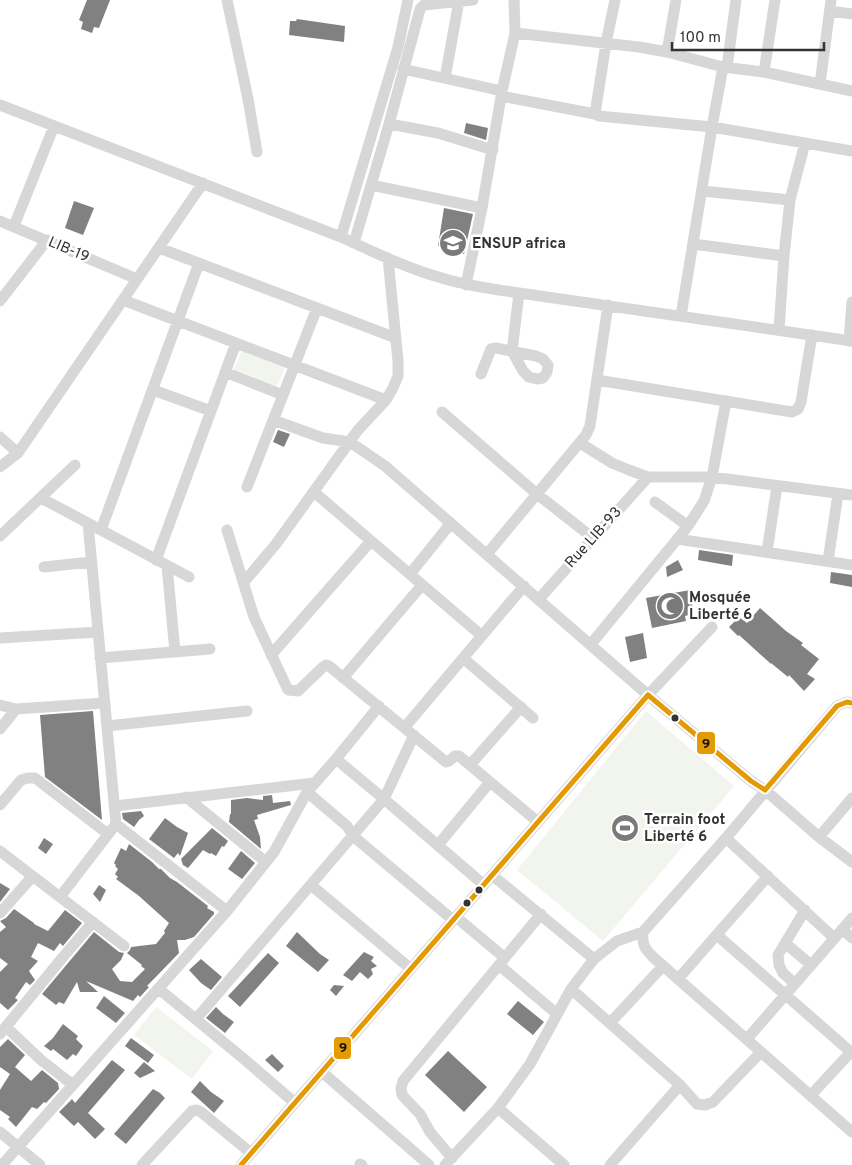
<svg xmlns="http://www.w3.org/2000/svg" width="852" height="1165" font-family="Overpass,sans-serif">
<style>
.green{fill:#f1f5ed}
.building{fill:#818181}
.lines{fill:none;stroke-linecap:round;stroke-linejoin:round}
.minor{stroke:#d7d7d7;stroke-width:11}
.bus-1-casing{stroke:#fff;stroke-width:9}
.bus-1{stroke:#e39a05;stroke-width:5}
.bus-dot{fill:#333;stroke:#fff;stroke-width:2}
.labels{text-anchor:middle;stroke-width:5;stroke-linejoin:round;paint-order:stroke}
.poi-label{font-size:15px;font-weight:bold;fill:#333;stroke:#fff;text-anchor:start}
.street-label{font-size:15px;fill:#333;stroke:#fff}
.line-badge{stroke:#fff;stroke-width:2}
.pale-badge-label{font-size:14px;text-anchor:middle;font-weight:bold;fill:#111}
</style>
<rect width="100%" height="100%" fill="#fff"/>
<path class="green" d="M242 351 285 368 277 386 234 369Z
M646 711 734 786 603 941 517 870Z
M156 1007 213 1051 192 1079 134 1035Z"/>
<path class="building" d="M87 0H110L99 28 94 27 92 33 81 29 83 22 79 20Z
M297 19 345 26 344 42 289 35 290 21H296Z
M466 123 488 128 486 140 464 133Z
M74 201 94 208 83 235 65 228Z
M444 208 473 214 464 254 438 246Z
M278 430 290 434 284 447 273 442Z
M699 550 733 555 732 566 698 560Z
M678 560 683 570 667 577 666 567Z
M831 572 852 575V587L830 583Z
M690 590 694 614 685 616 686 621 652 628 646 598Z
M760 608 786 631 803 643 801 645 819 659 807 674 815 679 804 691 789 675 788 677 771 663V664L739 635 738 636 729 627 739 617 747 623Z
M643 633 647 658 630 662 625 637Z
M93 711 102 820 45 777 40 715Z
M272 795 273 803 290 801 291 805 257 815 258 819 254 820 260 837 261 849 229 822 230 814H231V800L247 798 263 800V796Z
M141 811 144 816 139 820 134 827 123 819 122 813Z
M165 818 177 827 188 833 180 856 178 853 174 858 149 839Z
M212 828 228 841 224 847 222 846 216 856 211 853 210 854 203 850 188 868 183 865 181 859Z
M44 838 53 844 46 854 38 848Z
M129 844 152 862 159 869H161L170 878 177 882 208 906 207 908 214 912V914L194 937 185 940H177L179 953 147 986 149 987 140 997 138 995 133 1001 86 981 98 992H80L77 982 64 1004 59 1002 56 1005 42 994 94 932 119 952 124 953 121 960 112 969 120 981 132 982 145 969 141 966 142 965 127 953 130 950 131 947 156 944 165 933 164 931 169 923 139 896 116 879 118 877 115 874 118 869 115 866 116 865 114 863 121 848 126 851Z
M241 851 255 863 242 879 228 869Z
M0 883 10 889 0 902Z
M99 885 106 890 100 902 93 894Z
M14 909 34 923V924L48 931 65 910 82 923 63 946 60 943 54 951 38 943 31 957 38 961 29 971 35 980 30 985 26 982 15 998 18 1000 8 1010 0 1003V972L8 964 0 958V932L6 927 0 921 6 918Z
M297 932 320 954 329 960 318 972 286 946Z
M364 952 374 957 371 961 377 966 371 969 373 974 368 979 360 972 352 981 343 975Z
M268 953 279 963 240 1007 228 996Z
M201 959 222 977 211 990 201 983 189 970Z
M334 985 344 986 336 996 330 990Z
M104 996 125 1013 116 1023 96 1008Z
M518 1001 544 1022 533 1035 507 1014Z
M216 1007 223 1014 234 1022 225 1033 206 1018Z
M63 1024 78 1036 76 1039 83 1046 76 1056 73 1054 67 1060 53 1049 51 1051 44 1046 53 1038Z
M131 1038 154 1055 148 1063 125 1046Z
M8 1039 25 1055 15 1067 31 1081 42 1070 58 1083 59 1089 46 1103 44 1102 37 1109 32 1107 16 1127 8 1119 10 1117 0 1110V1090L10 1074 0 1067V1047Z
M448 1051 487 1087 464 1112 425 1075Z
M272 1054 284 1066 278 1072 265 1060Z
M112 1060 125 1070 88 1113 105 1129 95 1139 78 1122 74 1126 59 1112 72 1099 75 1103Z
M144 1062 155 1071 140 1078 134 1073Z
M200 1081 211 1092 224 1101 214 1113 191 1092Z
M153 1089 160 1093 165 1098 126 1144 114 1134Z"/>
<g class="lines">
<path class="minor" d="M227 0 248 99 257 152
M615 0 606 43 595 114 599 116 712 127 852 151
M830 11 852 14
M515 33 639 47 667 52 723 67 764 72 852 91
M667 52 676 0
M727 67 736 0
M403 69 502 91
M764 72 775 0
M445 78 459 1
M820 84 831 0
M501 96 595 114
M0 105 341 237C374 252 408 269 442 278 467 286 493 289 519 293L852 341
M389 124 438 133 493 150
M371 185 482 208
M702 191 790 200
M0 221 137 279
M14 226 54 126
M341 237 398 47 408 0
M354 243 389 124 420 9 424 5 473 0
M693 244 784 256
M159 248 396 338
M466 285 482 208 502 91 515 33 514 0
M123 300 386 400
M0 301 47 240
M681 316 712 127 723 67
M779 330 784 256 790 200 805 143
M849 341 852 302
M225 372 283 395
M481 374 491 349 496 348 536 356 543 359 548 365 547 372 543 378 537 379 529 377 523 371 512 351 519 293
M597 380 792 412 798 409 801 402 812 335
M153 390 211 411
M442 412 537 494 593 538
M273 420 323 438 350 442 385 466 648 695 751 781 765 790 819 837 852 862
M0 437 18 453
M580 443 612 463 629 470 648 477H712L852 495
M0 467 18 453 203 183
M247 487 317 308
M314 492 482 636
M41 498 189 577
M655 502 688 526
M101 530 199 263
M227 530 254 617 288 690 298 691 323 667 326 665 329 666 446 762 449 761 455 756H459L538 822
M0 536 75 465
M677 539 852 565
M767 552 777 486
M487 554 586 435 590 426 608 305
M156 560 236 343
M828 561 838 494
M167 566 175 652
M44 567 91 562
M410 574 451 523
M244 582 276 544 358 430 386 400 393 388 398 376V361L388 258
M539 599 648 477
M0 638 98 632
M591 644 688 526 704 501 712 477 726 401
M271 655 371 541
M100 658 210 649
M463 658 533 718
M343 678 422 585
M852 703 847 702 837 706 726 838 643 932C642 944 644 948 653 957L852 1132
M0 705 16 709
M107 726 247 711
M405 727 524 586
M0 729 16 709 105 703
M336 759 384 799 484 885
M470 765 521 707
M307 792 347 826 353 836 453 920
M186 797 266 862
M0 805 21 780 28 778H35L108 834
M115 806 314 783
M116 824 227 911
M819 837 852 798
M726 838 834 938
M438 845 490 782
M0 851 124 946
M492 875 594 959
M311 885 411 969
M60 897 116 824 88 523
M0 913 32 877
M456 917 505 958
M842 929 852 938
M717 935 852 1053
M785 943 811 965
M499 965 557 1014
M678 979 768 876
M795 984 783 973 779 965 778 955 805 910
M159 989 244 1059 295 1103
M571 989 680 1085
M196 1019 384 799 414 735
M610 1023 663 966
M6 1027 41 1060 73 1085
M0 1034 63 957 93 922
M747 1039 852 918
M322 1072 429 1165
M811 1095 851 1052
M498 1108 530 1064 571 989 594 959 617 941 643 932
M0 1132 40 1165
M452 1158 430 1132 420 1114 402 1095 401 1088 403 1081 541 914
M360 1164 362 1165
M2 1165 227 911 274 852 307 792 336 759 379 706
M142 1165 192 1111 197 1110 201 1112 251 1153
M241 1165 648 695 712 627
M445 1165 498 1108 564 1165
M610 1165 680 1085 697 1104 705 1105 713 1102 761 1052"/>
<g class="bus-1-casing">
<path id="bus-1" d="M648 695 751 781 765 790
M765 790 837 706 847 702 852 703
M241 1165 648 695"/>
</g>
<use href="#bus-1" class="bus-1"/>
</g>
<defs>
<g id="university-disc" transform="scale(1.4375)"><circle r="9.5" fill="#7a7a7a" stroke="#fff"/><path d="M0-5L7-2L0 1L-7-2ZM-4 1L0 2.5L4 1V4Q0 6-4 4Z" fill="#fff"/></g>
<g id="mosque-disc" transform="scale(1.4375)"><circle r="9.5" fill="#7a7a7a" stroke="#fff"/><path d="M3.5-4.9A6 6 0 1 0 3.5 4.9A5 5 0 1 1 3.5-4.9Z" fill="#fff"/></g>
<g id="stadium-disc" transform="scale(1.4375)"><circle r="9.5" fill="#7a7a7a" stroke="#fff"/><path d="M0-5a6.5 5 0 1 0 0 10a6.5 5 0 1 0 0-10ZM-3.5-1.8h7v3.6h-7Z" fill="#fff"/></g>
</defs>
<g fill-rule="evenodd">
<use href="#university-disc" x="453" y="243"/>
<use href="#mosque-disc" x="670" y="606"/>
<use href="#stadium-disc" x="625" y="828"/>
</g>
<g class="bus-dot">
<circle cx="675" cy="718" r="4.5"/>
<circle cx="479" cy="890" r="4.5"/>
<circle cx="467" cy="903" r="4.5"/>
</g>
<g class="labels">
<g class="poi-label">
<text x="472" y="248">ENSUP africa</text>
<text x="689" y="602">Mosquée<tspan x="689" dy="17">Liberté 6</tspan></text>
<text x="644" y="824">Terrain foot<tspan x="644" dy="17">Liberté 6</tspan></text>
</g>
<g class="street-label">
<text transform="translate(69 249) rotate(23)" y="5">LIB-19</text>
<text transform="translate(593 537) rotate(-48)" y="5">Rue LIB-93</text>
</g>
</g>
<g class="line-badge">
<rect x="696" y="731" width="20" height="24" rx="5" fill="#e39a05"/>
<rect x="333" y="1036" width="19" height="24" rx="5" fill="#e39a05"/>
</g>
<g class="pale-badge-label">
<text x="706" y="748">9</text>
<text x="343" y="1052">9</text>
</g>
<path d="M672 42v8h152v-8" fill="none" stroke="#333333" stroke-width="2.5"/>
<text x="680" y="42" font-size="15" fill="#333333" stroke="#ffffff" stroke-width="4" paint-order="stroke">100 m</text>
</svg>
